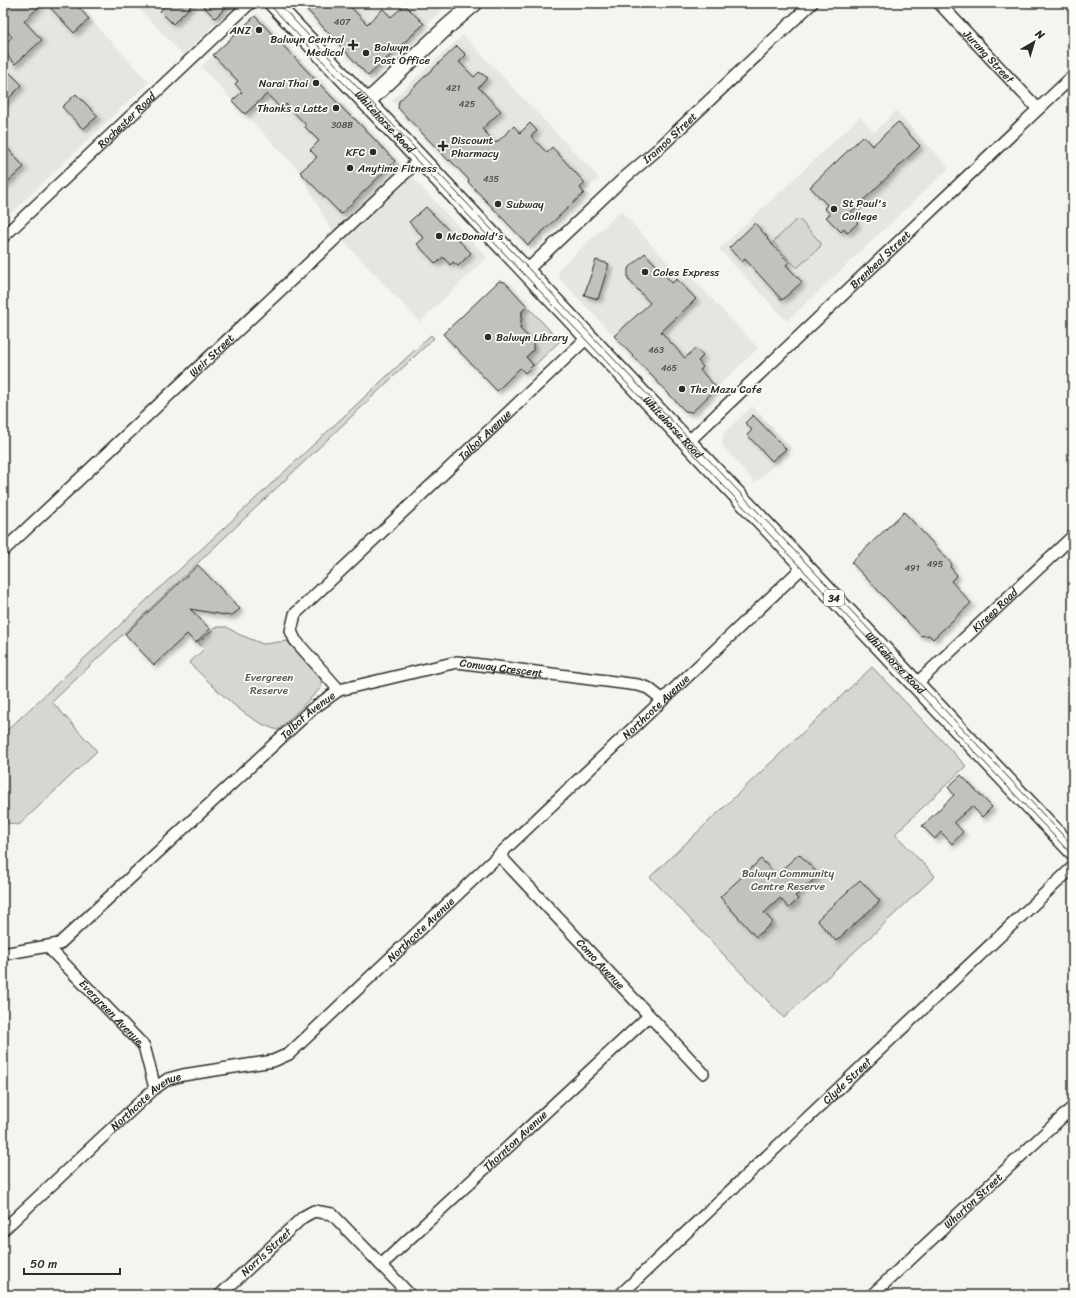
<svg xmlns="http://www.w3.org/2000/svg" width="1076" height="1298" font-family="Sriracha,sans-serif">
<style>
.built{fill:#e6e5e0}
.green{fill:#d7d6d2;stroke:#81807e}
.building{fill:#c2c1be;stroke:#2b2b2b;filter:url(#shadow)}
.lines{fill:none;stroke-linecap:round;stroke-linejoin:round}
.street-casing{stroke:#2b2b2b;stroke-width:14}
.secondary-casing{stroke:#2b2b2b;stroke-width:18}
.primary-casing{stroke:#2b2b2b;stroke-width:20}
.street{stroke:#fdfcf7;stroke-width:11}
.secondary{stroke:#fdfcf7;stroke-width:15}
.primary{stroke:#fdfcf7;stroke-width:17}
.tram{stroke:#2b2b2b;stroke-width:1}
.poi-dot{fill:#2b2b2b;stroke:#fdfcf7;stroke-width:1.5}
.labels{text-anchor:middle;stroke-width:3.5;stroke-linejoin:round;paint-order:stroke}
.number-label{font-size:9px;fill:#515050}
.shield{fill:#fdfcf7;stroke:#6a6a68;stroke-width:1}
.shield-label{font-size:10px;font-weight:bold;fill:#2b2b2b}
.poi-label{font-size:11px;fill:#2b2b2b;stroke:#fdfcf7;text-anchor:start}
.street-label{font-size:11px;fill:#2b2b2b;stroke:#fdfcf7}
.park-label{font-size:11px;fill:#565655;stroke:#fdfcf7}
</style>
<defs>
<filter id="shadow"><feDropShadow dx="3.5" dy="3.5" stdDeviation="2" flood-color="#0004"/></filter>
</defs>
<rect width="100%" height="100%" fill="#f5f4ef"/>
<filter id="ink" filterUnits="userSpaceOnUse"><feTurbulence type="fractalNoise" baseFrequency=".025" numOctaves="2"/><feDisplacementMap in="SourceGraphic" scale="8" xChannelSelector="R" yChannelSelector="G"/><feConvolveMatrix kernelMatrix="1 2 1 2 8 2 1 2 1" color-interpolation-filters="sRGB"/></filter>
<g filter="url(#ink)">
<path class="built" d="M3 3H75L149 82 3 221Z
M134 3H237L183 55Z
M298 3H449L370 79Z
M257 13 487 257 420 322 329 226 300 172 201 67Z
M463 35 599 178 528 245 468 182 469 180 450 160 449 161 392 100Z
M896 111 949 168 787 321 719 249 860 117 874 132Z
M621 211 677 273 683 268 758 348 692 412 685 411 559 278V269Z
M752 406 792 448 755 483 722 445 723 434Z"/>
<path class="green" d="M798 218 821 243 820 247 797 268 773 242Z
M527 306 560 341 534 366 526 357 533 350 532 341 520 329 522 311Z
M431 335 434 338 52 702 97 751 19 825 3 822V734Z
M216 627H227L238 634 263 644 287 641 321 679V688L278 730C242 720 216 687 189 663L204 649 198 642Z
M872 667 966 766 895 834 935 876 784 1018 650 877Z"/>
<path class="building" d="M3 3H43L24 21 42 40 15 64 3 51V46L12 37 3 27Z
M46 3H75L89 19 74 33Z
M168 3H194L173 24 160 11Z
M200 3H230L215 18Z
M301 3H347L367 24 383 9 391 17 405 5 424 24 368 76Z
M255 16 348 114 356 120 395 161 341 214 300 172 317 157 310 150 319 141 305 127 306 125 286 104 281 109 267 94 245 114 232 101 242 92 235 84 238 81 213 55Z
M457 46 466 55 459 62 474 77 479 72 488 78 478 87 501 111 482 129 496 143 514 126 520 133 530 123 537 131 531 136 547 153 552 147 585 183 580 188 584 193 528 245 468 182 469 180 450 160 449 161 398 108 399 101Z
M8 71 22 85 3 104V76Z
M76 94 98 116 83 129 62 107Z
M898 122 920 146 849 214 858 223 847 233 844 229 841 232 826 217 830 214 824 208 827 205 810 187 863 136 872 146Z
M3 143 24 167 3 186Z
M426 207 471 253 458 266 453 262 450 265 443 257 436 264 417 244 424 238 409 222Z
M755 223 768 238 767 239 789 262 786 265 802 282 782 300 745 259 742 262 729 248Z
M645 253 672 283 677 279 696 299 661 332 685 358 696 348 703 356 698 361 703 367 700 370 717 388 692 412 685 411 614 336 650 303 628 279V269Z
M596 260 609 264 598 299 584 295Z
M499 281 505 282 527 306 522 311 520 329 533 341V350L526 357 533 365 525 373 520 368 497 391 443 334Z
M753 415 786 449 772 461 747 435 752 430 745 423Z
M904 512 952 564 950 567 957 575 951 581 971 603 933 639 929 635 921 636 851 562Z
M198 565 240 609 231 616 190 609 210 629 195 643 187 634 154 665 125 634Z
M961 775 992 807 982 817 972 806 954 822 963 832 952 844 941 832 935 839 922 826 954 795 948 787Z
M799 854 819 875 795 896 798 899 789 908 780 898 764 913 773 922 756 937 720 897 761 859 776 875Z
M860 880 880 901 836 941 817 920Z"/>
<g class="lines">
<g class="street-casing">
<g id="street">
<path id="s1" d="M939 3 1038 109"/>
<path id="s2" d="M3 237 250 3"/>
<path id="s3" d="M526 271 623 179 657 150 812 3"/>
<path id="s4" d="M688 442 1073 76"/>
<path id="s5" d="M3 551 420 159"/>
<path id="s6" d="M916 684 1073 536"/>
<path id="s7" d="M339 690 457 662 638 685 648 688 662 699"/>
<path id="s8" d="M499 855 703 1073"/>
<path id="s9" d="M48 947 144 1046 155 1088"/>
<path id="s10" d="M3 954 59 944 311 710 339 690 295 640 291 631 295 614 588 337"/>
<path id="s11" d="M3 1230 155 1088 168 1079 183 1075 273 1061 289 1054 804 566"/>
<path id="s12" d="M381 1265 649 1016"/>
<path id="s13" d="M220 1295 303 1217 314 1211 332 1214 410 1295"/>
<path id="s14" d="M620 1295 1073 867"/>
<path id="s15" d="M872 1295 1073 1107"/>
</g>
</g>
<g class="secondary-casing">
<path id="secondary" d="M367 102 448 26 475 3"/>
</g>
<g class="primary-casing">
<g id="primary">
<path id="s16" d="M273 3 1073 851"/>
</g>
</g>
<use href="#street" class="street"/>
<use href="#secondary" class="secondary"/>
<use href="#primary" class="primary"/>
<path class="tram" d="M268 3 1073 856
M278 3 1073 846"/>
</g>
</g>
<g class="poi-dot">
<circle cx="259" cy="30" r="4"/>
<path d="M351 39h4v4h4v4h-4v4h-4v-4h-4v-4h4z"/>
<circle cx="366" cy="53" r="4"/>
<circle cx="316" cy="83" r="4"/>
<circle cx="336" cy="108" r="4"/>
<path d="M441 140h4v4h4v4h-4v4h-4v-4h-4v-4h4z"/>
<circle cx="373" cy="152" r="4"/>
<circle cx="350" cy="168" r="4"/>
<circle cx="498" cy="204" r="4"/>
<circle cx="834" cy="209" r="4"/>
<circle cx="439" cy="236" r="4"/>
<circle cx="645" cy="272" r="4"/>
<circle cx="488" cy="337" r="4"/>
<circle cx="682" cy="389" r="4"/>
</g>
<g class="labels">
<g class="number-label">
<text x="342" y="25">407</text>
<text x="453" y="91">421</text>
<text x="467" y="107">425</text>
<text x="342" y="128">308B</text>
<text x="491" y="182">435</text>
<text x="656" y="353">463</text>
<text x="669" y="371">465</text>
<text x="935" y="567">495</text>
<text x="912" y="571">491</text>
</g>
<rect class="shield" x="824" y="590" width="20" height="16" rx="3"/>
<g class="shield-label">
<text x="834" y="602">34</text>
</g>
<g class="poi-label">
<text x="251" y="34" text-anchor="end">ANZ</text>
<text x="344" y="43" text-anchor="end">Balwyn Central<tspan x="344" dy="13">Medical</tspan></text>
<text x="374" y="51">Balwyn<tspan x="374" dy="13">Post Office</tspan></text>
<text x="308" y="87" text-anchor="end">Narai Thai</text>
<text x="328" y="112" text-anchor="end">Thanks a Latte</text>
<text x="451" y="144">Discount<tspan x="451" dy="13">Pharmacy</tspan></text>
<text x="365" y="156" text-anchor="end">KFC</text>
<text x="358" y="172">Anytime Fitness</text>
<text x="842" y="207">St Paul's<tspan x="842" dy="13">College</tspan></text>
<text x="506" y="208">Subway</text>
<text x="447" y="240">McDonald's</text>
<text x="653" y="276">Coles Express</text>
<text x="496" y="341">Balwyn Library</text>
<text x="690" y="393">The Mazu Cafe</text>
</g>
<g class="street-label">
<text dy="4" stroke="none"><textPath href="#s1" startOffset="73">Jurang Street</textPath></text>
<text dy="4" stroke="none"><textPath href="#s2" startOffset="170">Rochester Road</textPath></text>
<text dy="4" stroke="none"><textPath href="#s16" startOffset="163">Whitehorse Road</textPath></text>
<text dy="4" stroke="none"><textPath href="#s3" startOffset="196">Iramoo Street</textPath></text>
<text dy="4" stroke="none"><textPath href="#s4" startOffset="265">Brenbeal Street</textPath></text>
<text dy="4" stroke="none"><textPath href="#s5" startOffset="286">Weir Street</textPath></text>
<text dy="4" stroke="none"><textPath href="#s16" startOffset="583">Whitehorse Road</textPath></text>
<text dy="4" stroke="none"><textPath href="#s10" startOffset="790">Talbot Avenue</textPath></text>
<text dy="4" stroke="none"><textPath href="#s6" startOffset="108">Kireep Road</textPath></text>
<text dy="4" stroke="none"><textPath href="#s16" startOffset="907">Whitehorse Road</textPath></text>
<text dy="4" stroke="none"><textPath href="#s7" startOffset="166">Conway Crescent</textPath></text>
<text dy="4" stroke="none"><textPath href="#s11" startOffset="853">Northcote Avenue</textPath></text>
<text dy="4" stroke="none"><textPath href="#s10" startOffset="395">Talbot Avenue</textPath></text>
<text dy="4" stroke="none"><textPath href="#s11" startOffset="529">Northcote Avenue</textPath></text>
<text dy="4" stroke="none"><textPath href="#s8" startOffset="149">Como Avenue</textPath></text>
<text dy="4" stroke="none"><textPath href="#s9" startOffset="91">Evergreen Avenue</textPath></text>
<text dy="4" stroke="none"><textPath href="#s14" startOffset="312">Clyde Street</textPath></text>
<text dy="4" stroke="none"><textPath href="#s11" startOffset="193">Northcote Avenue</textPath></text>
<text dy="4" stroke="none"><textPath href="#s12" startOffset="183">Thornton Avenue</textPath></text>
<text dy="4" stroke="none"><textPath href="#s15" startOffset="138">Wharton Street</textPath></text>
<text dy="4" stroke="none"><textPath href="#s13" startOffset="63">Norris Street</textPath></text>
</g>
<g class="park-label">
<text x="269" y="681">Evergreen<tspan x="269" dy="13">Reserve</tspan></text>
<text x="788" y="877">Balwyn Community<tspan x="788" dy="13">Centre Reserve</tspan></text>
</g>
</g>
<rect width="1076" height="1298" fill="none" stroke="#fdfcf7" stroke-width="16"/>
<rect x="8" y="8" width="1060" height="1282" fill="none" stroke="#2b2b2b" stroke-width="1.5" filter="url(#ink)"/>
<g transform="translate(1034 42) rotate(38)" stroke="#fdfcf7" stroke-width="3" paint-order="stroke">
<path d="M0-3L7 15L0 10L-7 15Z" fill="#2b2b2b"/>
<text y="-6" font-size="11" font-weight="bold" text-anchor="middle" fill="#2b2b2b">N</text>
</g>
<path d="M24 1268v6h96v-6" fill="none" stroke="#2b2b2b" stroke-width="2"/>
<text x="30" y="1268" font-size="12" fill="#2b2b2b" stroke="#fdfcf7" stroke-width="3" paint-order="stroke">50 m</text>
</svg>
